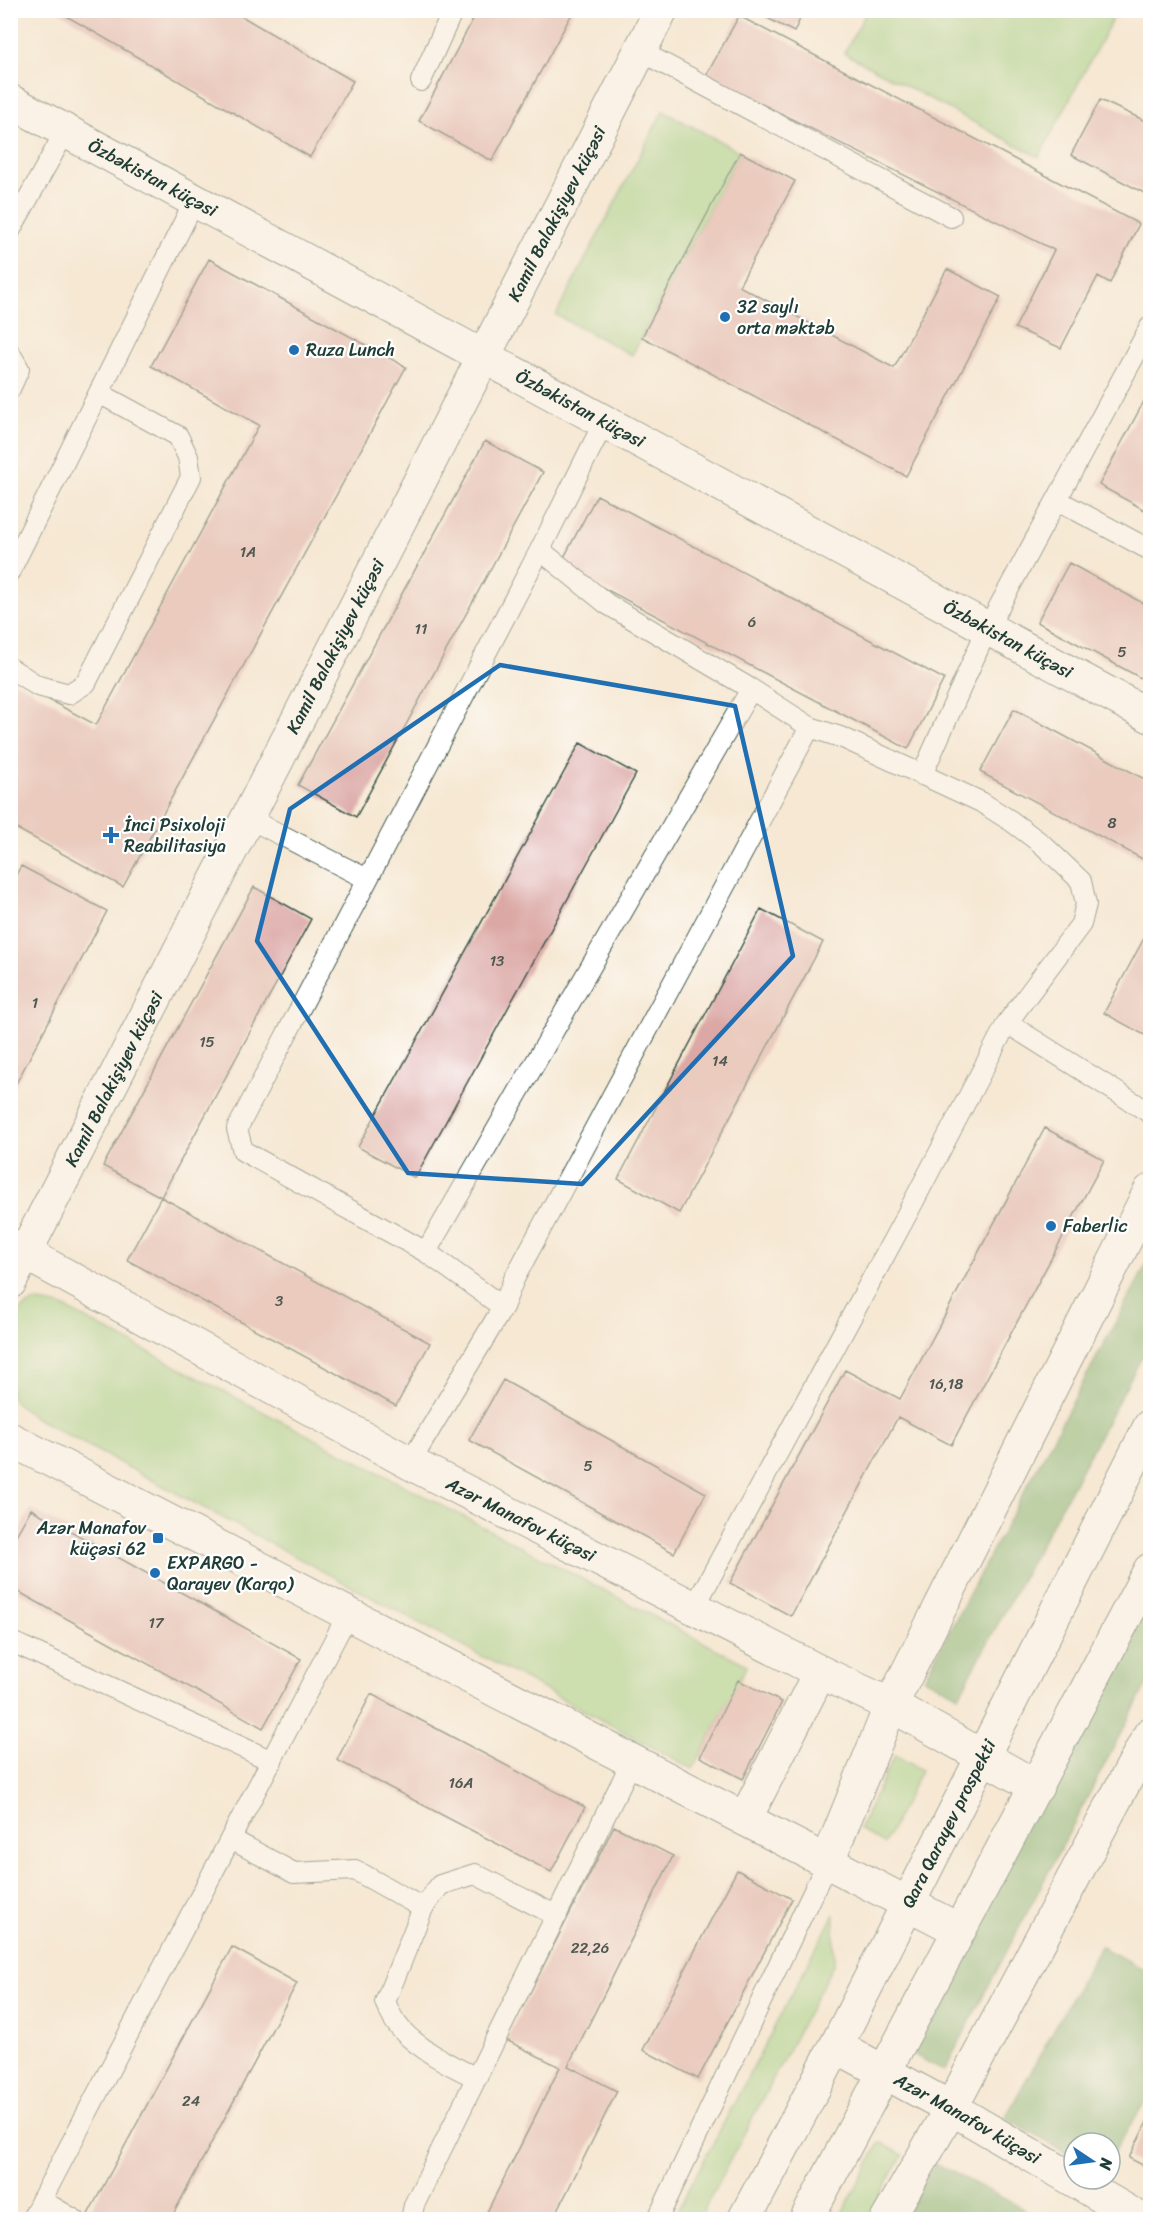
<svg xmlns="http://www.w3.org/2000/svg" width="1161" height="2230" font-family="Sriracha,sans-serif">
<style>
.green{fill:#9bd284;stroke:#5d885c;stroke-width:1.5}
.forest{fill:#7cb472;stroke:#4e7853;stroke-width:1.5}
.building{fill:#dba8a5}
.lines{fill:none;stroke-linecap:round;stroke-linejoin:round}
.lane-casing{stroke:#3f574c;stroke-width:22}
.street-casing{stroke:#3f574c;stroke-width:35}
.primary-casing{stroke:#3f574c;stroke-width:35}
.lane{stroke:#fff;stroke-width:20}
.street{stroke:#fff;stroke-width:33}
.primary{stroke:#fff;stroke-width:33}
.marked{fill:none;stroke:#1f6fb2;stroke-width:4.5;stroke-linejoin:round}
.poi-dot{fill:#1f6fb2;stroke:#fff;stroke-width:2}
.labels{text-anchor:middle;stroke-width:4.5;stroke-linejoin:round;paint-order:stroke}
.number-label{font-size:15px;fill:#4e5850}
.street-label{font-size:18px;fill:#1f3d34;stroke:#fff}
.poi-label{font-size:18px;fill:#1f3d34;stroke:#fff;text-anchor:start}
</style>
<rect width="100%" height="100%" fill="#fff"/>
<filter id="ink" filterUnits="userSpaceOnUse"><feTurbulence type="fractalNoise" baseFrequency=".0167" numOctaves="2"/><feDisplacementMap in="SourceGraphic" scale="12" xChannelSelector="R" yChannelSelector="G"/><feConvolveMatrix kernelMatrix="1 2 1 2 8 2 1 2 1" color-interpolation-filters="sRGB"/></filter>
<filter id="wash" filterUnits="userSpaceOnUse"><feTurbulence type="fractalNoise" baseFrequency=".008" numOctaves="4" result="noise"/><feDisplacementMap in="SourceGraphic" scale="24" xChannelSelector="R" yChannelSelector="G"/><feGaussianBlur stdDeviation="1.35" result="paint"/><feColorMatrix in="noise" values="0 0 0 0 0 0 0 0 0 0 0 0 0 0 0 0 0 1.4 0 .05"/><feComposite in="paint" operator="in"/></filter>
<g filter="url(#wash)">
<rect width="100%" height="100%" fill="#f6e8d3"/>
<path class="green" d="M1099 10 1113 18 1039 157 844 53 867 11Z
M663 111 740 152 632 355 556 315Z
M34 1301 61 1306 747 1665 693 1769 32 1416 11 1399V1323L17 1312Z
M895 1755 921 1770 884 1844 859 1829Z
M834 1914V1963L699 2219H673Z
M880 2142 903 2155 866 2219H839Z"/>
<path class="forest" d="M1150 1258V1342L959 1696 924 1678Z
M1150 1583V1678L944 2071 905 2050Z
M1100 1946 1150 1973V2094L1110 2158V2143H1074V2158L1005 2118Z
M935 2163 1024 2209 1018 2219 903 2220Z"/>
<g id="blocks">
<path class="building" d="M56 10H231L353 81 310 157Z
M478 10H574L492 161 419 121Z
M752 10H804L794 32Z
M739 16 1139 224 1110 283 1098 276 1061 348 1015 328 1054 250 706 76Z
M1100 100 1150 123V196L1071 155Z
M740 152 795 181 739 286 894 368 947 269 1001 297 906 476 642 337Z
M209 259 406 367 123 887 10 825V679L96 725 259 425 151 366Z
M1150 390V513L1099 485Z
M485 441 543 472 356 817 298 785Z
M597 495 944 679 908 749 560 565Z
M1069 563 1150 607V683L1037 622Z
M1014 709 1150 782V863L980 772Z
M580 743 636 774 415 1178 358 1147Z
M21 866 107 911 10 1095V886Z
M254 887 311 919 161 1197 103 1166Z
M761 909 823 942 679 1213 618 1179Z
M1150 927V1038L1104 1013Z
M1045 1128 1104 1160 951 1445 898 1417 791 1616 730 1583 845 1370 900 1399Z
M161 1197 430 1343 396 1406 127 1260Z
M503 1380 706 1493 674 1553 469 1440Z
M31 1509 301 1659 263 1728 10 1587V1546Z
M738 1680 782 1702 743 1779 700 1757Z
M371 1694 585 1807 551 1872 337 1760Z
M614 1826 673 1856 568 2066 617 2091 553 2220H483L560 2067 506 2040Z
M737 1870 792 1899 698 2079 643 2050Z
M232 1947 297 1983 170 2220H85Z
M1150 2116V2169L1129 2158Z"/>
</g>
</g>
<g filter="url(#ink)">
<use href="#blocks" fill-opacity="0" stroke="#3f574c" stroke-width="1.5"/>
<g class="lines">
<g class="lane-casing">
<path id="lane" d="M640 51 951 217
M421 81 453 10
M10 231 65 132
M10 353 19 369 10 389
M1057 500 1150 550
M540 550 607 604 751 689
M10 571 194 202
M10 668 38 686 69 694 86 683 191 477 188 457 178 436 99 393
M922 775 987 629 1150 327
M248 818 367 879
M1007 1023 1150 1113
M426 1252 243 1151 237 1129 540 550 604 422
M503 1307 426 1252 751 689 810 727
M410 1463 503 1307 514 1279 810 727 843 738 981 802 1011 821 1042 844 1081 881 1086 904 1081 924 1007 1023 907 1214 694 1608
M10 1641 272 1761
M231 1839 294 1873 355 1870 423 1908
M477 2078C451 2066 412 2046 396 2023 391 2016 388 2008 385 2002L423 1908 440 1885 475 1874 557 1916
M41 2200 75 2220
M31 2220 348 1614
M411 2220 414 2205 632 1761
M657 2220 827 1863"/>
</g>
<g class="street-casing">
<g id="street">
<path id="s1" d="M10 101 1150 716"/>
<path id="s2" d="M10 1245 410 1463 820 1672 891 1705 1037 1787"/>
<path id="s3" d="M10 1282 661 10"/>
<path d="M10 1439 959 1930"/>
<path d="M745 1819 820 1672"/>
<path d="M827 1863 891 1705 1150 1191"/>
<path id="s4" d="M836 2046 951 2108 1142 2220"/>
<path d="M887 2220 951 2108 1150 1734"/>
</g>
</g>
<g class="primary-casing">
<g id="primary">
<path id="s5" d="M744 2220 836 2046 1150 1426"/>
<path d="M806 2220 1150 1570"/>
</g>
</g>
<use href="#lane" class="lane"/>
<use href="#street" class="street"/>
<use href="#primary" class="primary"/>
</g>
</g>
<path d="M0 0H1161V2230H0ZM500 665 735 706 793 956 582 1184 408 1173 257 941 290 809Z" fill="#f6e8d3" fill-opacity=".55" fill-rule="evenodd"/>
<path class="marked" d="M500 665 735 706 793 956 582 1184 408 1173 257 941 290 809Z"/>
<g class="poi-dot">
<circle cx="725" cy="317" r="6"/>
<circle cx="294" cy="350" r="6"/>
<path d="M108 826h6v6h6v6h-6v6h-6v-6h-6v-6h6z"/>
<circle cx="1051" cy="1226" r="6"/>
<rect x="152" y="1532" width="12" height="12" rx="3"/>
<circle cx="155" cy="1573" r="6"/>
</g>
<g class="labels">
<g class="number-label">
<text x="248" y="557">1A</text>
<text x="752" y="627">6</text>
<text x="421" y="634">11</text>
<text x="1122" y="657">5</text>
<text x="1112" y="828">8</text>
<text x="497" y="966">13</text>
<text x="35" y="1008">1</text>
<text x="207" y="1047">15</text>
<text x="720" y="1066">14</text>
<text x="279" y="1306">3</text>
<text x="946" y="1389">16,18</text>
<text x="588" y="1471">5</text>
<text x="156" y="1628">17</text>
<text x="461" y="1788">16A</text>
<text x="590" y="1953">22,26</text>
<text x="191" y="2106">24</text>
</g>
<g class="street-label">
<text dy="6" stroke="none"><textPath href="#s1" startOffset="162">Özbəkistan küçəsi</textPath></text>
<text dy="6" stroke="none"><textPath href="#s3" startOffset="1200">Kamil Balakişiyev küçəsi</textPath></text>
<text dy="6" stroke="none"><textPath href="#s1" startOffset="648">Özbəkistan küçəsi</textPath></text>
<text dy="6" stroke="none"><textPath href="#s1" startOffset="1134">Özbəkistan küçəsi</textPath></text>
<text dy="6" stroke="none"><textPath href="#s3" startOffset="714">Kamil Balakişiyev küçəsi</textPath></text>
<text dy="6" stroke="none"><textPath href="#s3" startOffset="228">Kamil Balakişiyev küçəsi</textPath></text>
<text dy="6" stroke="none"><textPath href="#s2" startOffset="580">Azər Manafov küçəsi</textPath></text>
<text dy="6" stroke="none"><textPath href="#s5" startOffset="446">Qara Qarayev prospekti</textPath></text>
<text dy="6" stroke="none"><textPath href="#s4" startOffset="150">Azər Manafov küçəsi</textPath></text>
</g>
<g class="poi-label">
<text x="737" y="313">32 saylı<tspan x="737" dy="21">orta məktəb</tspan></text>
<text x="306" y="356">Ruza Lunch</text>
<text x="124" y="831">İnci Psixoloji<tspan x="124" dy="21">Reabilitasiya</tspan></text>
<text x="1063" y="1232">Faberlic</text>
<text x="146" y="1534" text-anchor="end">Azər Manafov<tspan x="146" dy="21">küçəsi 62</tspan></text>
<text x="167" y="1569">EXPARGO -<tspan x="167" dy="21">Qarayev (Karqo)</tspan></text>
</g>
</g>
<rect width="1161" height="2230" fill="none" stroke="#fff" stroke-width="36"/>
<g transform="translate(1092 2161) rotate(103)"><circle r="28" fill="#ffffff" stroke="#a5b1ae" stroke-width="1.5"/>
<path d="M0-4.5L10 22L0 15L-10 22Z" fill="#1f6fb2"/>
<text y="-9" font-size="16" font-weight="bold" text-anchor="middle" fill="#1f3d34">N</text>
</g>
</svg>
